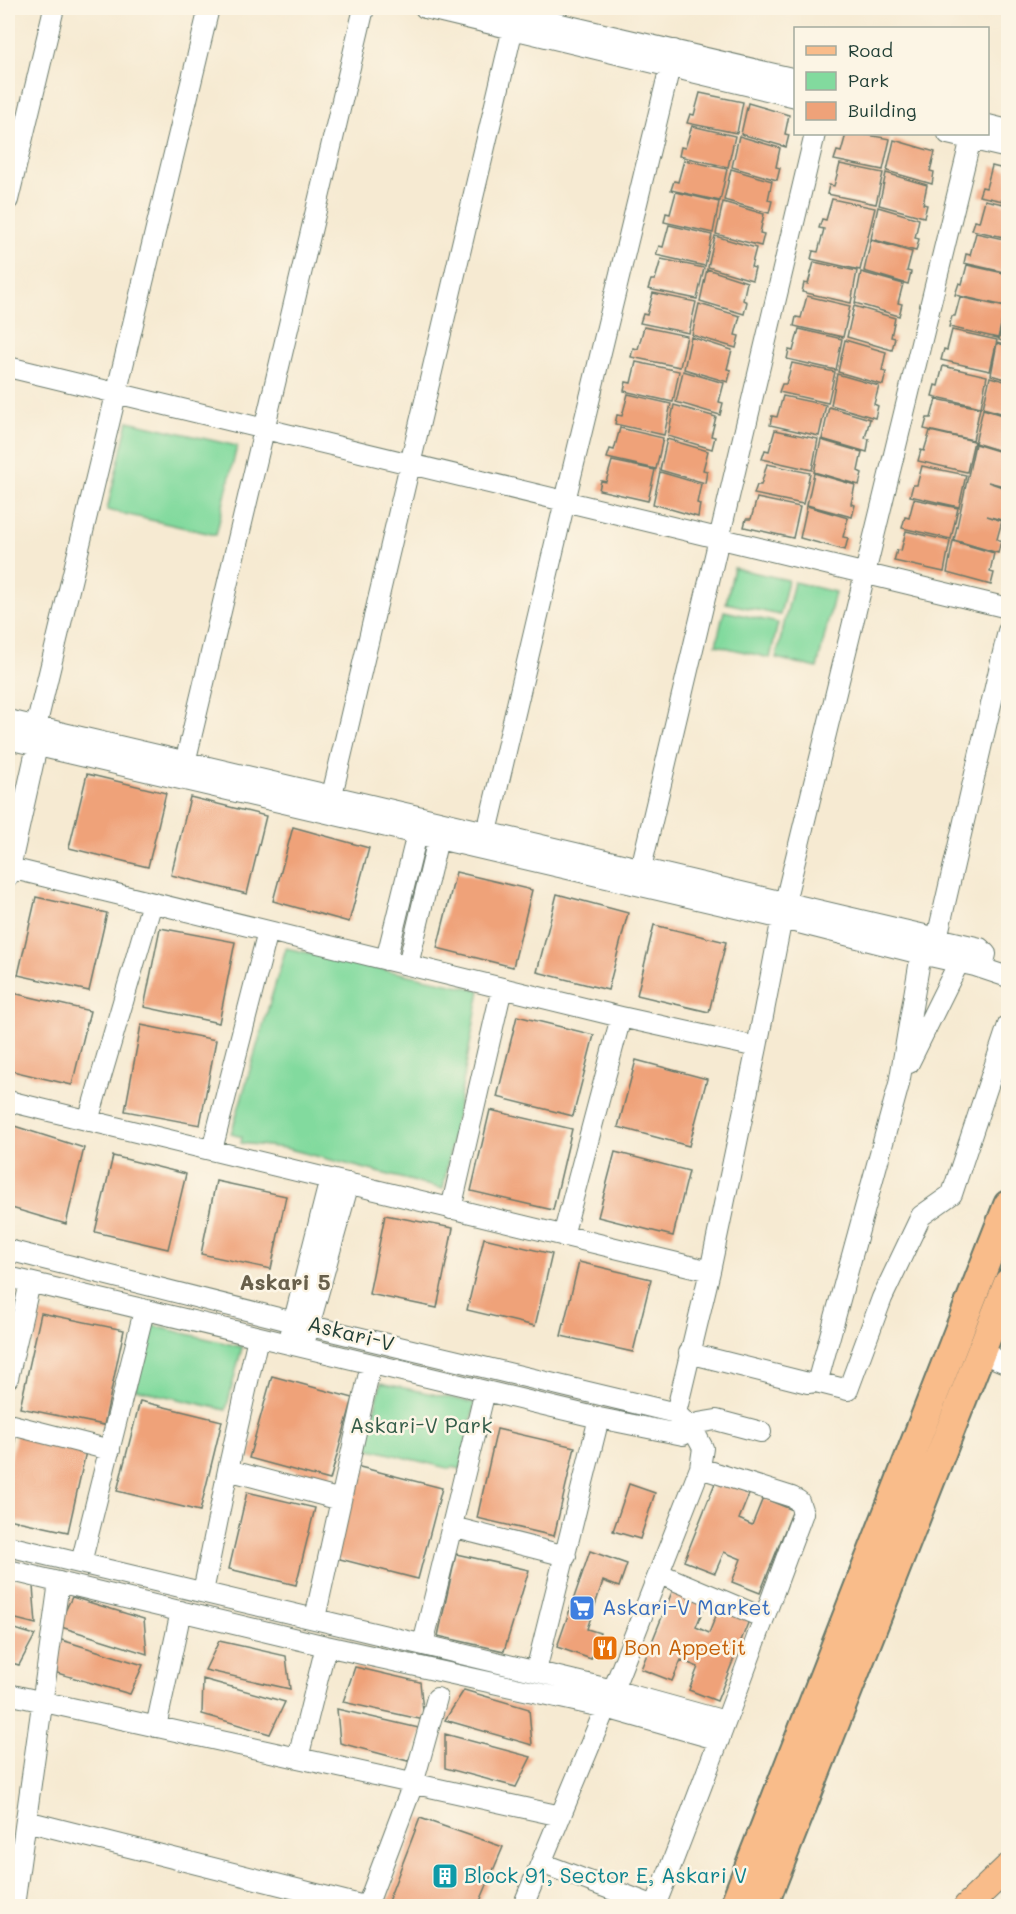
<svg xmlns="http://www.w3.org/2000/svg" width="1016" height="1914" font-family="Mali,sans-serif">
<style>
.green{fill:#82da9e;stroke:#508c69;stroke-width:1.5}
.building{fill:#efa279}
.lines{fill:none;stroke-linecap:round;stroke-linejoin:round}
.minor-casing{stroke:#6a7a6b;stroke-width:22}
.major-casing{stroke:#6a7a6b;stroke-width:28}
.highway-casing{stroke:#6a7a6b;stroke-width:32}
.minor{stroke:#fff;stroke-width:20}
.major{stroke:#f9bc8a;stroke-width:26}
.highway{stroke:#f9bc8a;stroke-width:28}
.labels{text-anchor:middle;stroke-width:5;stroke-linejoin:round;paint-order:stroke}
.street-label{font-size:21px;fill:#1f3d34;stroke:#fcf5e5}
.park-label{font-size:21px;fill:#335c49;stroke:#fcf5e5}
.shop-label{font-size:21px;fill:#366cbe;stroke:#fcf5e5;text-anchor:start}
.food-label{font-size:21px;fill:#c56008;stroke:#fcf5e5;text-anchor:start}
.culture-label{font-size:21px;fill:#0d838f;stroke:#fcf5e5;text-anchor:start}
.neighbourhood-label{font-size:22px;font-weight:bold;fill:#68604c;stroke:#fcf5e5}
</style>
<rect width="100%" height="100%" fill="#fcf5e5"/>
<filter id="ink" filterUnits="userSpaceOnUse"><feTurbulence type="fractalNoise" baseFrequency=".0167" numOctaves="2"/><feDisplacementMap in="SourceGraphic" scale="12" xChannelSelector="R" yChannelSelector="G"/><feConvolveMatrix kernelMatrix="1 2 1 2 8 2 1 2 1" color-interpolation-filters="sRGB"/></filter>
<filter id="wash" filterUnits="userSpaceOnUse"><feTurbulence type="fractalNoise" baseFrequency=".008" numOctaves="4" result="noise"/><feDisplacementMap in="SourceGraphic" scale="24" xChannelSelector="R" yChannelSelector="G"/><feGaussianBlur stdDeviation="1.35" result="paint"/><feColorMatrix in="noise" values="0 0 0 0 0 0 0 0 0 0 0 0 0 0 0 0 0 1.4 0 .05"/><feComposite in="paint" operator="in"/></filter>
<g filter="url(#wash)">
<rect width="100%" height="100%" fill="#f6ead2"/>
<path class="green" d="M128 421 237 446 216 535 107 510Z
M734 568 788 580 780 615 726 603Z
M794 582 835 592 817 668 776 658Z
M724 611 778 623 770 658 716 645Z
M286 948 323 956V955L334 959 480 990 443 1189 285 1148 241 1143 242 1137 231 1134Z
M150 1325 242 1347 226 1410 135 1389Z
M381 1383 475 1403 461 1469 452 1467 451 1469 366 1448Z"/>
<g id="blocks">
<path class="building" d="M700 93 743 102 737 133 687 123 690 114 694 115Z
M748 103 789 115 785 134 789 135 786 147 741 134Z
M692 126 735 136 728 167 679 156 681 147 685 148Z
M846 134H863L890 139 883 170 834 160 837 151 841 152Z
M739 136 780 148 776 167 780 168 777 180 732 167Z
M894 140 935 152 930 171 934 172 932 184 887 171Z
M684 160 727 169 720 201 671 190 674 181 678 182Z
M840 164 883 173 876 204 827 194 829 185 834 186Z
M992 166 1008 170V202L979 196 982 187 986 188Z
M731 169 772 181 768 200 772 201 769 213 724 200Z
M886 173 927 185 923 204 927 205 924 217 879 205Z
M676 192 719 202 713 233 664 222 666 213 670 214Z
M832 199 875 208 860 270 811 259 813 251 818 252 824 229 819 228 822 219 826 220Z
M985 200 1008 205V238L972 230 975 221 979 222Z
M723 202 764 214 760 233 764 234 761 246 716 234Z
M878 207 919 219 915 238 919 239 916 251 871 239Z
M669 225 712 235 705 266 656 255 659 246 663 247Z
M976 233 1008 240V273L964 263 966 254 970 255Z
M715 236 756 248 751 267 755 268 752 280 708 267Z
M871 240 912 252 907 271 911 272 908 284 864 271Z
M661 259 704 268 697 299 648 289 651 280H655Z
M814 262 857 271 851 303 802 292 804 283 808 284Z
M967 265 1008 274V287L1005 306 955 295 959 283 962 284Z
M707 269 747 282 743 300 747 302 744 314 700 301Z
M861 272 903 284 898 303 902 304 899 316 855 303Z
M653 293 696 302 689 333 640 323 643 314 647 315Z
M807 296 850 306 843 337 794 326 796 317 801 318Z
M960 297 1005 307 998 338 949 327 952 316H955Z
M699 304 740 316 735 335 739 336 736 348 692 335Z
M854 306 895 318 891 337 895 338 892 350 847 337Z
M1005 309 1008 310V343L999 340Z
M644 327 687 336 680 367 631 357 633 348 638 349Z
M799 329 842 339 836 370 787 359 789 350 793 351Z
M952 330 997 340 990 371 941 360 944 349 947 350Z
M691 337 732 350 727 369 731 370 728 382 684 369Z
M845 340 886 352 882 371 886 372 883 385 838 372Z
M997 343 1008 346V380L991 375Z
M636 362 679 371 673 402 624 391 626 382 631 383Z
M792 363 835 372 828 403 779 392 782 384H786Z
M943 366 987 376 981 407 932 396 935 385 938 386Z
M683 371 724 383 719 402 723 403 720 415 676 402Z
M837 374 879 386 874 404 878 406 875 418 831 405Z
M990 377 1008 382V415L983 408Z
M628 394 671 404 664 435 615 424 617 415 622 416Z
M783 396 826 405 819 436 770 425 772 416 777 417Z
M936 399 980 408 973 440 924 429 927 418H931Z
M674 405 716 417 711 436 715 437 712 449 668 436Z
M829 407 870 419 865 438 869 439 867 452 822 439Z
M983 409 1008 417V453L975 443Z
M620 428 663 438 656 469 607 458 610 449 614 450Z
M775 430 818 439 812 470 762 459 765 450 769 451Z
M930 431 974 441 967 472 918 461 921 450 924 451Z
M667 439 708 451 703 470 707 471 705 483 660 470Z
M821 440 862 452 858 471 862 473 859 485 814 472Z
M975 444 1008 454V487L988 482 1008 489 1004 508 1008 509 1005 521 987 516 1002 521 997 539 1001 541 998 553 954 540Z
M612 461 655 470 648 501 599 490 601 481 606 482Z
M767 464 810 473 803 504 754 494 757 485H761Z
M922 466 966 475 959 507 910 496 913 485H917Z
M660 472 701 484 697 503 700 504 698 517 653 504Z
M814 473 855 485 851 504 855 505 852 517 807 505Z
M757 498 800 507 793 538 744 527 746 519H751Z
M914 499 958 508 951 539 902 528 905 517 909 518Z
M807 506 848 518 843 537 848 538 845 550 800 538Z
M906 531 950 541 944 572 894 561 897 550 901 551Z
M953 541 994 553 990 572 994 573 991 585 947 573Z
M87 774 166 793 148 867 69 848Z
M190 797 266 816 247 894 171 875Z
M293 827 369 848 349 922 273 901Z
M456 872 532 890 513 967 437 948Z
M557 894 628 913 608 990 537 972Z
M36 897 107 913 89 991 18 975Z
M654 925 726 942 709 1012 637 995Z
M160 928 235 942 219 1023 144 1007Z
M13 993 90 1011 72 1085 8 1070V1017Z
M517 1016 594 1035 573 1116 497 1097Z
M141 1025 216 1040 200 1125 125 1111Z
M636 1060 707 1079 689 1146 618 1127Z
M490 1110 572 1129 553 1210 471 1191Z
M8 1124 84 1148 66 1224 8 1207Z
M615 1152 689 1171 673 1236 598 1217Z
M113 1156 186 1174 168 1249 95 1232Z
M216 1181 286 1196 271 1269 201 1254Z
M385 1215 453 1228 437 1308 369 1294Z
M484 1238 552 1254 535 1326 467 1310Z
M579 1262 651 1279 633 1352 561 1336Z
M41 1313 124 1330 104 1425 20 1408Z
M272 1376 353 1398 330 1480 249 1458Z
M140 1401 222 1421 200 1511 117 1491Z
M497 1429 575 1447 554 1536 477 1518Z
M17 1431 87 1447 68 1532 8 1519V1471Z
M356 1466 442 1488 418 1579 332 1557Z
M717 1478 750 1492 739 1519 752 1525 763 1498 793 1510 760 1593 732 1582 741 1559 724 1552 715 1573 684 1561Z
M629 1484 655 1493 640 1539 613 1531Z
M247 1492 315 1508 296 1585 229 1569Z
M590 1551 627 1564 619 1587 603 1581 587 1629 600 1633 591 1659 557 1647Z
M456 1554 529 1570 504 1651 438 1636Z
M8 1579 33 1586 36 1624 8 1617Z
M674 1587 707 1600 696 1627 709 1633 720 1606 750 1618 717 1701 689 1690 698 1667 681 1660 672 1681 641 1669Z
M72 1597 144 1619 147 1654 58 1626Z
M8 1627 35 1635 19 1665 8 1662Z
M55 1638 143 1665 130 1694 57 1673Z
M219 1641 286 1656 290 1689 205 1670Z
M355 1667 420 1682 424 1720 343 1702Z
M203 1679 285 1702 270 1734 202 1714Z
M464 1690 529 1709 532 1745 445 1720Z
M337 1709 423 1729 408 1761 340 1743Z
M445 1734 531 1757 516 1787 445 1768Z
M420 1818 503 1847 478 1906H396L387 1904Z"/>
</g>
</g>
<g filter="url(#ink)">
<use href="#blocks" fill-opacity="0" stroke="#6a7a6b" stroke-width="1.5"/>
<g class="lines">
<g class="minor-casing">
<path id="minor" d="M425 8 796 97
M492 8 796 79
M988 125 1008 130
M948 134 1008 148
M8 200 54 8
M8 367 1008 608
M8 720 980 948 986 954 984 962 975 966 921 954 783 919 8 739
M185 763 364 8
M332 795 513 28
M487 832 565 501 674 50
M10 868 621 1017 757 1047
M641 868 815 134
M8 877 37 746 36 727 209 8
M937 938 1008 631
M386 960 417 834
M408 965 438 839
M975 966 1008 977
M909 1063 959 962
M8 1101 710 1271
M88 1121 152 903
M212 1150 268 931
M451 1209 502 988
M563 1236 621 1017
M8 1250 294 1322 676 1413
M8 1277 599 1418 683 1435
M291 1332 330 1179
M306 1337 349 1183
M689 1353 808 1383 816 1382 848 1390 882 1298 921 1216 952 1194 1008 1025
M982 1353 1008 1364
M8 1378 30 1283
M816 1382 819 1376 899 1084 921 954
M684 1421 676 1413 710 1271 757 1047 785 902 972 134
M698 1423 716 1420 761 1432
M8 1424 110 1450
M228 1470 341 1500
M452 1527 566 1556
M8 1546 613 1690 725 1721
M81 1563 144 1311
M8 1570 326 1646 606 1708 719 1740
M660 1574 764 1618
M203 1592 228 1470 258 1337
M315 1618 371 1364
M423 1644 485 1391
M536 1671 599 1418
M8 1694 561 1816
M156 1727 181 1611
M298 1758 326 1646
M26 1821 364 1906
M541 1863 655 1906
M14 1906 59 1582
M367 1906 413 1784 437 1698
M523 1906 613 1690 700 1468 703 1448 696 1435
M655 1906C707 1776 754 1644 803 1513L799 1501 792 1497 700 1468"/>
</g>
<g class="major-casing">
<path id="major" d="M967 1906 1008 1867"/>
</g>
<g class="highway-casing">
<path id="highway" d="M734 1906 1008 1205
M763 1906 1008 1283"/>
</g>
<use href="#minor" class="minor"/>
<use href="#major" class="major"/>
<use href="#highway" class="highway"/>
</g>
</g>
<defs>
<g id="supermarket-square" transform="scale(1.35)"><rect x="-9" y="-9" width="18" height="18" rx="4" fill="#3f7fe0" stroke="#fcf5e5"/><path d="M-6-5.5h2.5l.6 2H6L4.5 2H-2.5L-4.4-4H-6ZM-1.5 3.2a1.3 1.3 0 1 0 .1 0ZM3 3.2a1.3 1.3 0 1 0 .1 0Z" fill="#fff"/></g>
<g id="restaurant-square" transform="scale(1.35)"><rect x="-9" y="-9" width="18" height="18" rx="4" fill="#e8710a" stroke="#fcf5e5"/><path d="M-5-6h1v4h1v-4h1v4h1v-4h1v5L-1.5 .5V6h-2V.5L-5-1ZM5-6V6H3V1.5H1.5Q1.5-4 5-6Z" fill="#fff"/></g>
<g id="building-square" transform="scale(1.35)"><rect x="-9" y="-9" width="18" height="18" rx="4" fill="#0f9aa8" stroke="#fcf5e5"/><path d="M-4-6H4V6H1V3H-1V6H-4ZM-2.5-4.3h1.7v1.8h-1.7ZM.8-4.3h1.7v1.8H.8ZM-2.5-1h1.7V.8h-1.7ZM.8-1h1.7V.8H.8Z" fill="#fff"/></g>
</defs>
<g fill-rule="evenodd">
<use href="#supermarket-square" x="582" y="1608"/>
<use href="#restaurant-square" x="605" y="1648"/>
<use href="#building-square" x="445" y="1876"/>
</g>
<g class="labels">
<g class="street-label">
<text transform="translate(351 1334) rotate(14)" y="7">Askari-V</text>
</g>
<g class="park-label">
<text x="421" y="1433">Askari-V Park</text>
</g>
<g class="shop-label">
<text x="602" y="1615">Askari-V Market</text>
</g>
<g class="food-label">
<text x="624" y="1655">Bon Appetit</text>
</g>
<g class="culture-label">
<text x="464" y="1883">Block 91, Sector E, Askari V</text>
</g>
<g class="neighbourhood-label">
<text x="285" y="1290">Askari 5</text>
</g>
</g>
<rect width="1016" height="1914" fill="none" stroke="#fcf5e5" stroke-width="30"/>
<rect x="794" y="27" width="195" height="108" fill="#fcf5e5" stroke="#a4ab9e" stroke-width="1.5"/>
<rect x="806" y="46" width="30" height="9" fill="#f9bc8a" stroke="#a4ab9e" stroke-width="1.5"/>
<text x="848" y="57" font-size="18" fill="#1f3d34">Road</text>
<rect x="806" y="72" width="30" height="18" fill="#82da9e" stroke="#a4ab9e" stroke-width="1.5"/>
<text x="848" y="87" font-size="18" fill="#1f3d34">Park</text>
<rect x="806" y="102" width="30" height="18" fill="#efa279" stroke="#a4ab9e" stroke-width="1.5"/>
<text x="848" y="117" font-size="18" fill="#1f3d34">Building</text>
</svg>
